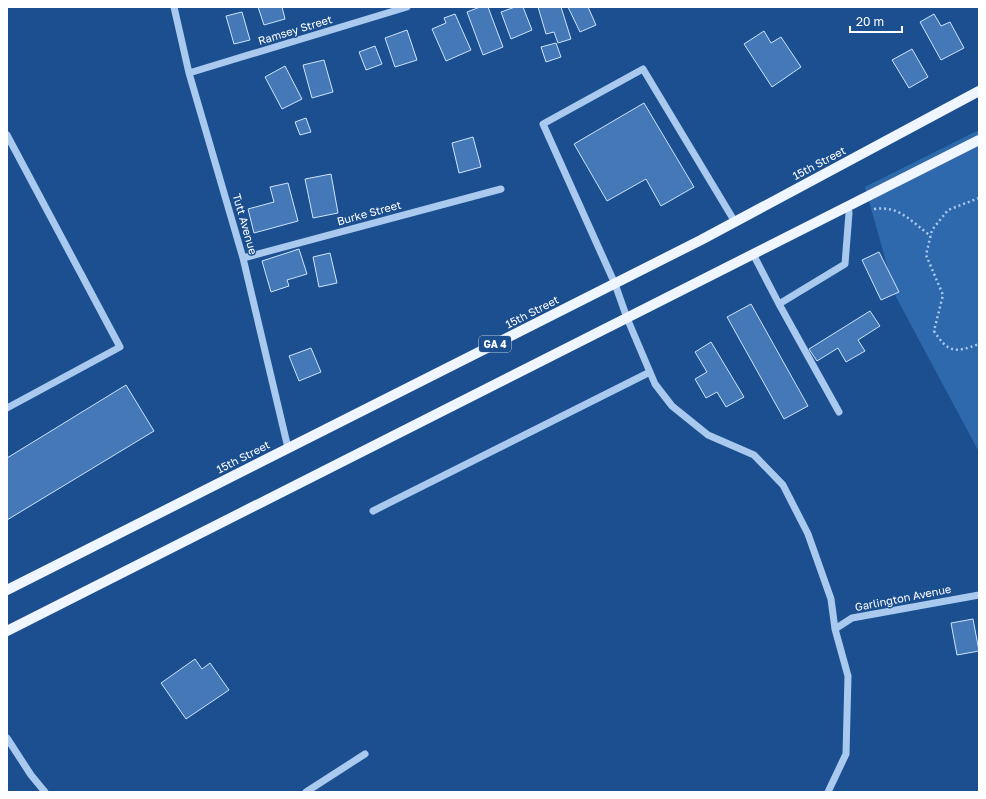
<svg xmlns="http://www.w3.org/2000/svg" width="986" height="799" font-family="'Golos Text',sans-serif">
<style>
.green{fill:#2e69ad}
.building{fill:#4478b7;stroke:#cfe3fa}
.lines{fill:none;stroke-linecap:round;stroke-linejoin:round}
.path{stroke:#a9c9ee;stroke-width:2.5;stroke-dasharray:2 3;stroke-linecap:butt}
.minor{stroke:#a9c9ee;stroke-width:7}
.major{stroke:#f0f6ff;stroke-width:10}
.labels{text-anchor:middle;stroke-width:3;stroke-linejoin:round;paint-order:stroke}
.shield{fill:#1b4f8f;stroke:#bbcadd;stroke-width:1}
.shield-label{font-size:10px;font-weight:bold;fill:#fff}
.street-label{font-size:11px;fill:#fff;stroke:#1b4f8f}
</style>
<rect width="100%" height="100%" fill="#1b4f8f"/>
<path class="green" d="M979 130V452L896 297 865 187Z"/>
<path class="building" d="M258 7H282L285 19 264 25Z
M480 7H488L503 47 483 55 467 12Z
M515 7H523L532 30 511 39 501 12Z
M538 7H561L571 39 558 43 554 32 546 34Z
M568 7H588L596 25 580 32Z
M242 12 250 40 234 44 226 16Z
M455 14 471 50 446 61 432 29 446 23 444 18Z
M934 14 941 26 950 22 964 48 941 60 920 22Z
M407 30 417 60 395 67 385 38Z
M764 31 771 43 781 37 801 67 772 87 744 44Z
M556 43 561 57 546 62 541 47Z
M375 46 382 64 366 70 359 52Z
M912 49 928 77 909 88 892 60Z
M324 60 333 92 312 98 303 65Z
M285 66 302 99 282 109 265 77Z
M644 103 694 187 661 206 646 179 607 201 574 144Z
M306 118 311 132 300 135 295 122Z
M473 137 481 167 459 173 452 143Z
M331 174 338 213 313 218 305 179Z
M288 183 298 221 254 233 248 209 274 202 270 187Z
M299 249 307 274 287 280 289 286 271 292 262 261Z
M879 252 899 292 881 300 862 260Z
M330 253 337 283 319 287 313 257Z
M751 304 808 406 784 419 727 317Z
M870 311 880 326 858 340 865 351 846 362 838 348 817 361 809 349Z
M711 342 744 397 726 407 717 392 706 398 695 379 707 372 695 352Z
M311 348 321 372 299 381 289 356Z
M126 385 154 431 7 520V458Z
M973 619 979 651 957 655 951 623Z
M195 659 202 669 210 663 229 690 186 719 161 683Z"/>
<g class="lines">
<path class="path" d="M979 198 948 210 932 230 926 255 943 295 934 331C948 353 955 353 979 344
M874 209C900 205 911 222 931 236"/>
<path class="minor" d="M174 7 189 73 243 258 288 448
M189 73 407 7
M7 135 120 347 7 408
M735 222 643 69 543 124 615 284 627 318 655 384 672 406 708 435 754 455 783 485 808 534 831 599 835 629
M753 254 779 304 845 264 849 213 848 206
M243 258 501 189
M779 304 839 412
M373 511 650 372
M7 738 31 775 45 792
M306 792 365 754
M828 792 846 754 848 676 835 629 852 618 979 595"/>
<path class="major" d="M7 590 701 240 979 91
M7 631 979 140"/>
</g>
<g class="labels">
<rect class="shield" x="479" y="336" width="32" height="16" rx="3"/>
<g class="shield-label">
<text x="495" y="348">GA 4</text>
</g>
<g class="street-label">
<text transform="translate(295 30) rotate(-17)" y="4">Ramsey Street</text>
<text transform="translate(819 163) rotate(-28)" y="4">15th Street</text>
<text transform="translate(369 213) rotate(-15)" y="4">Burke Street</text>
<text transform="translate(245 224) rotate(74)" y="4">Tutt Avenue</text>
<text transform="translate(532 312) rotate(-27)" y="4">15th Street</text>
<text transform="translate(243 457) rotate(-27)" y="4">15th Street</text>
<text transform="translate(903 598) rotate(-11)" y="4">Garlington Avenue</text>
</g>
</g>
<rect width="986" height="799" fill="none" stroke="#ffffff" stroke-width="16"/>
<path d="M850 26v6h52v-6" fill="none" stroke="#ffffff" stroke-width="2"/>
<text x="856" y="26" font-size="12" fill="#ffffff" stroke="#1b4f8f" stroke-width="3" paint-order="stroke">20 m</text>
</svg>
